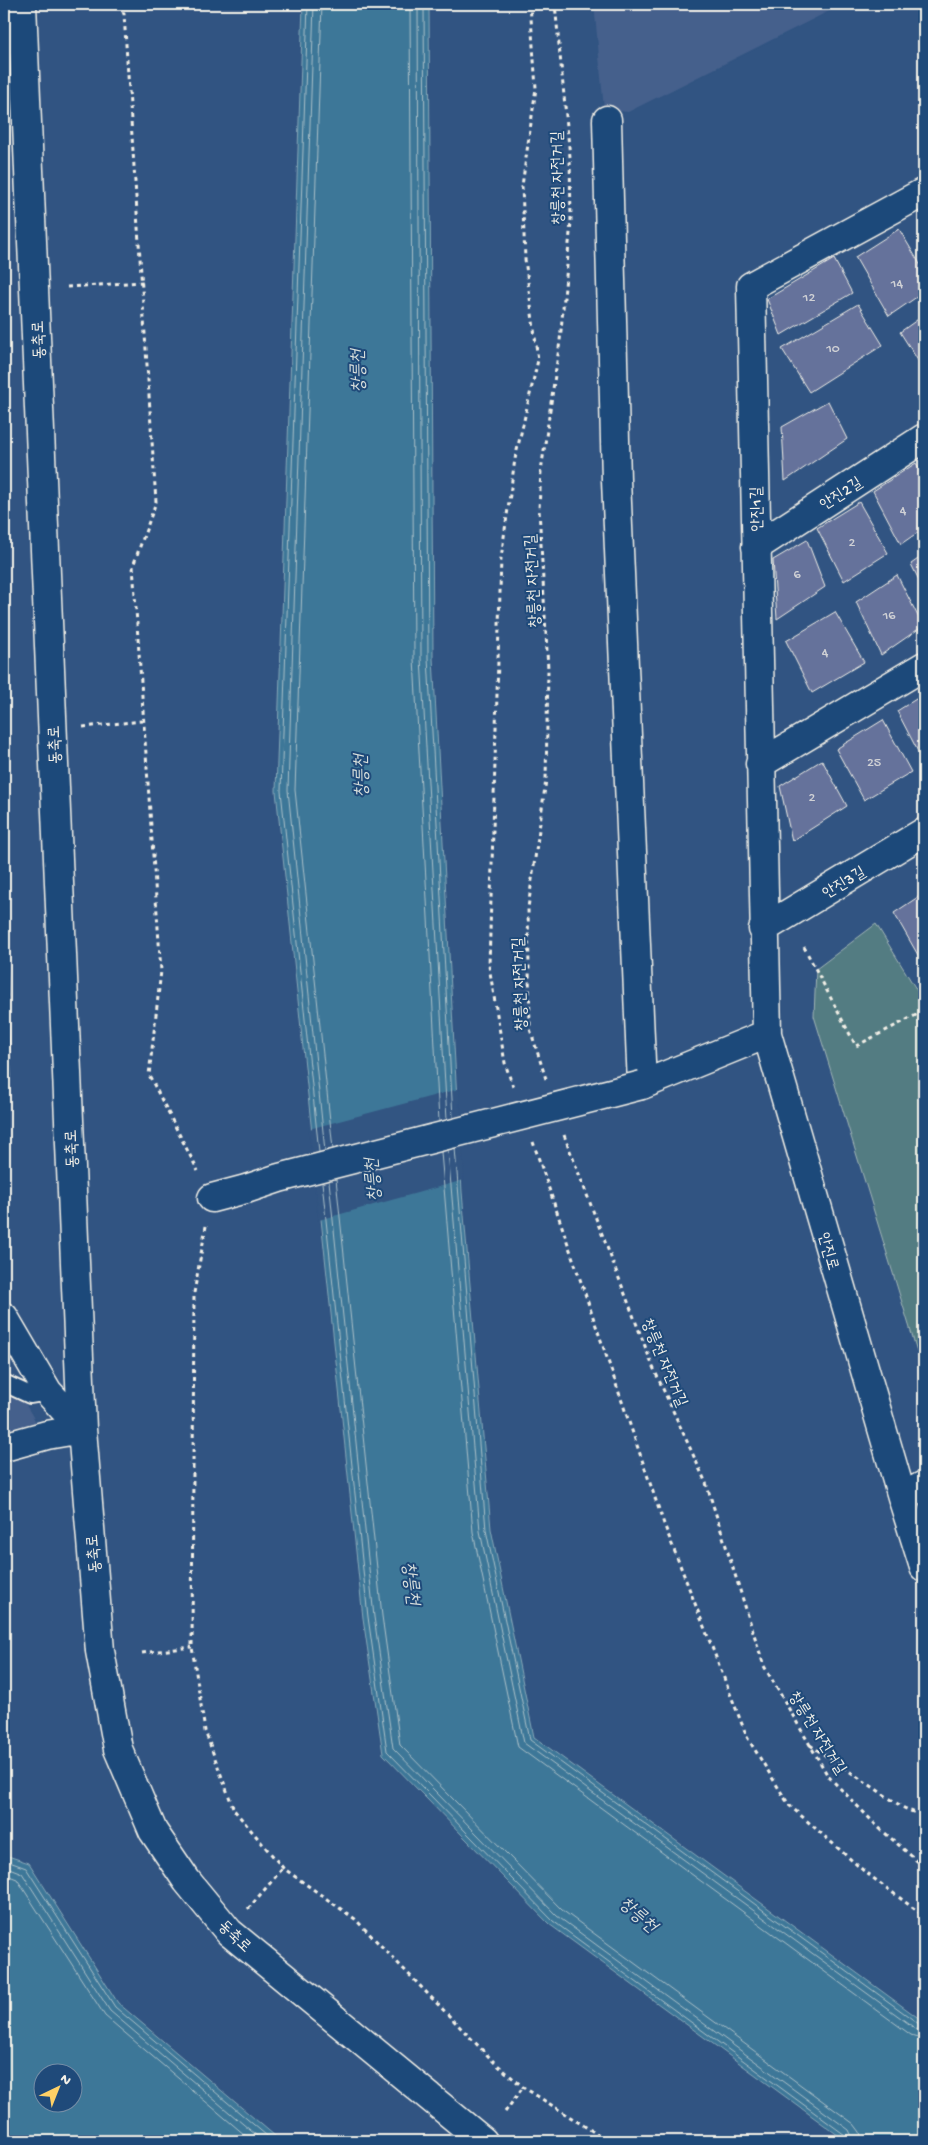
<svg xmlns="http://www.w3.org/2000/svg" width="928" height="2145" font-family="'Gochi Hand','Poor Story',sans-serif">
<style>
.built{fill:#45608c}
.green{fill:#527b82;stroke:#a3b6b5}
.water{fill:#3e7798;stroke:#87a8b8;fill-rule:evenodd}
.pier{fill:#315482}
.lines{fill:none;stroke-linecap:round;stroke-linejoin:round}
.shore{stroke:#abc0c8;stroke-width:1}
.building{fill:#65729b;stroke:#f4f1e8}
.service-casing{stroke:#f4f1e8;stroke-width:20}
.minor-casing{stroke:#f4f1e8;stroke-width:31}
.path{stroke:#f4f1e8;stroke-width:3;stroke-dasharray:4 4;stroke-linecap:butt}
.service{stroke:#1f4a7a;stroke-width:16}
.minor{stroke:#1f4a7a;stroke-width:28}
.minor-bridge-casing{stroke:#f4f1e8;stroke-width:31;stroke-linecap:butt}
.minor-bridge{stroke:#1f4a7a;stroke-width:28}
.labels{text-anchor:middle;stroke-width:4;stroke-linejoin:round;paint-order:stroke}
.number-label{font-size:14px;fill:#d0d1d5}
.street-label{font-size:16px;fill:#f4f1e8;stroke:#1f4a7a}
.water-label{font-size:18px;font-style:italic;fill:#d9dfdc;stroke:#1f4a7a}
</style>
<rect width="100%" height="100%" fill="#315482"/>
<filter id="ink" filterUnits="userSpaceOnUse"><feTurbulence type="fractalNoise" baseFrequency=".02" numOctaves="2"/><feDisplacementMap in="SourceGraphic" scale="10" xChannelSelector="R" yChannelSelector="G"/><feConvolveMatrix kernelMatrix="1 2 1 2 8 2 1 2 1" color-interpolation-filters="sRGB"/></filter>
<g filter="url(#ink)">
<path class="built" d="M594 4H843L628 112 604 109Z
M4 1368 36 1422 4 1430Z"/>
<path class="green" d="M876 924 924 1002V1359L920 1361 814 1016 816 969Z"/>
<path class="water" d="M303 4H429L433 658 462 1192 491 1529 534 1737 924 2022V2141H846L549 1924 383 1754 363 1618 276 791Z
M4 1851 5 1855 29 1863 118 2003 281 2141H4ZM42 2072H72V2102H42Z"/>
<path class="pier" d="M459 1089 464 1180 319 1220 309 1129Z"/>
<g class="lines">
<path class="shore" d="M308 4 281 791 319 1152
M314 4 288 790 325 1151
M322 4 295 790 333 1149
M410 4 414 659 439 1121
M418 4 421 658 447 1120
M424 4 428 658 453 1118
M455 1148 486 1530 530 1740 919 2024 924 2025
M448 1150 480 1531 524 1743 916 2029 924 2032
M441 1152 473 1532 518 1747 911 2035 924 2039
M336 1179 382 1616 400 1745 562 1910 854 2124 860 2132 862 2141
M329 1181 374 1617 393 1748 557 1916 849 2130 854 2141
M322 1182 368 1617 387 1751 553 1921 845 2135 848 2141
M4 1860 26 1868 115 2007 273 2141
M4 1866 22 1873 110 2011 263 2141
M4 1874 17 1879 105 2016 252 2141"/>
</g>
<path class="building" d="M899 229 924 271V292L889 316 855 257Z
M834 259 852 293 781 335 767 299Z
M858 304 883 345 809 392 782 349Z
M924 315V370L900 332Z
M828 401 847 439 785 481 782 427Z
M916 463 924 476V528L901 544 873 491Z
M859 502 888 553 844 581 817 528Z
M807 540 825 587 777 619 773 560Z
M924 555V590L911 564Z
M897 575 923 626 881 655 856 602Z
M835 612 864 662 812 693 786 641Z
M924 694V763L897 711Z
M883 720 911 772 864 800 836 749Z
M822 760 847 806 792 841 780 786Z
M924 893V961L922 962 894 913Z
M4 908 11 1077 4 1078Z"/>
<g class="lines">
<g class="service-casing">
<path id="service" d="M4 1383 30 1395 48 1392"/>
</g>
<g class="minor-casing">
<path id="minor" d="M22 4 82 1429 100 1651 118 1749 153 1831 187 1881 229 1932 483 2141
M607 120 616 480 642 1085 767 1034
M924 192 751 286 767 1034 902 1497 924 1567
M756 547 924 438
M760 764 924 666
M763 929 924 832
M212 1198 246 1189
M4 1317 48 1392 82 1429
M4 1447 47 1435 82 1429
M902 1497 924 1485"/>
</g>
<path class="path" d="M120 4 124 14 156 502 133 566 161 971 149 1075 198 1171
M67 287 143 282
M83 727 142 721
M804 947 856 1046 920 1013 924 1015
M546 1079 530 1029 528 908 546 780 548 669 539 509 541 471 560 341 571 222 570 157 555 4
M513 1087 505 1063 489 966 501 558 515 459 538 360 525 259 522 186 536 88 530 4
M564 1135 653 1367 706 1483 764 1666 828 1776 878 1827 924 1867
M533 1142 664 1524 747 1737 789 1805 865 1872 924 1916
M206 1226 194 1293 192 1647 205 1731 234 1810 283 1868 355 1919 494 2062 523 2087 608 2141
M142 1653 192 1647
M810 1745 904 1808 924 1817
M248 1909 283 1868
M505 2112 523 2087"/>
<use href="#service" class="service"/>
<use href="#minor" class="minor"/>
<g class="minor-bridge-casing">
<path id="minor-bridge" d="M246 1189 279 1178 642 1085"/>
</g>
<use href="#minor-bridge" class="minor-bridge"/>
</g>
</g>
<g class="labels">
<g class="number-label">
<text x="897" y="287">14</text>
<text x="809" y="301">12</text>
<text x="833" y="352">10</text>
<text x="903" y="514">4</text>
<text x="852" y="546">2</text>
<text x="797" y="578">6</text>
<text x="889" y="619">16</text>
<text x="825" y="656">4</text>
<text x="874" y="766">25</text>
<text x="812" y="801">2</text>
</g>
<g class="street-label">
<text transform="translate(556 178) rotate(-91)" y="6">창릉천 자전거길</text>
<text transform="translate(37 340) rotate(-92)" y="6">동축로</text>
<text transform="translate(840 492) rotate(-33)" y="6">안진2길</text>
<text transform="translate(755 509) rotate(-91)" y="6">안진1길</text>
<text transform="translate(531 581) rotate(-93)" y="6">창릉천 자전거길</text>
<text transform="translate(53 745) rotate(-92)" y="6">동축로</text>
<text transform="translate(843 881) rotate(-31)" y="6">안진3길</text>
<text transform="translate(518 984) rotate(-92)" y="6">창릉천 자전거길</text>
<text transform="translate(70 1149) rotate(-92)" y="6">동축로</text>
<text transform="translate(830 1251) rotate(74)" y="6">안진로</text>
<text transform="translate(666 1362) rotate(67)" y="6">창릉천 자전거길</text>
<text transform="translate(92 1554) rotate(-95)" y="6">동축로</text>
<text transform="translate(819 1732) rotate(58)" y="6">창릉천 자전거길</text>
<text transform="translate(236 1935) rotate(44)" y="6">동축로</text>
</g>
<g class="water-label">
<text transform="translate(357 371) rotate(-91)" y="6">창릉천</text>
<text transform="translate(360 776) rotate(-91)" y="6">창릉천</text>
<text transform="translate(372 1180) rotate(-95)" y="6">창릉천</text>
<text transform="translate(412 1583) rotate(83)" y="6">창릉천</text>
<text transform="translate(639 1914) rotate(41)" y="6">창릉천</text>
</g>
</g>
<rect width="928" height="2145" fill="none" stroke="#1f4a7a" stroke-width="20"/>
<rect x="10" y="10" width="908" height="2125" fill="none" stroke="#f4f1e8" stroke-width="2" filter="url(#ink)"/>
<g transform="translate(58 2088) rotate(43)"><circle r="24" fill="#1f4a7a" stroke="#748da6"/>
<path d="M0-4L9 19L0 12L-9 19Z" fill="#ffd166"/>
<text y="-8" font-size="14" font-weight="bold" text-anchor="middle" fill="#f4f1e8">N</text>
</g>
</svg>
